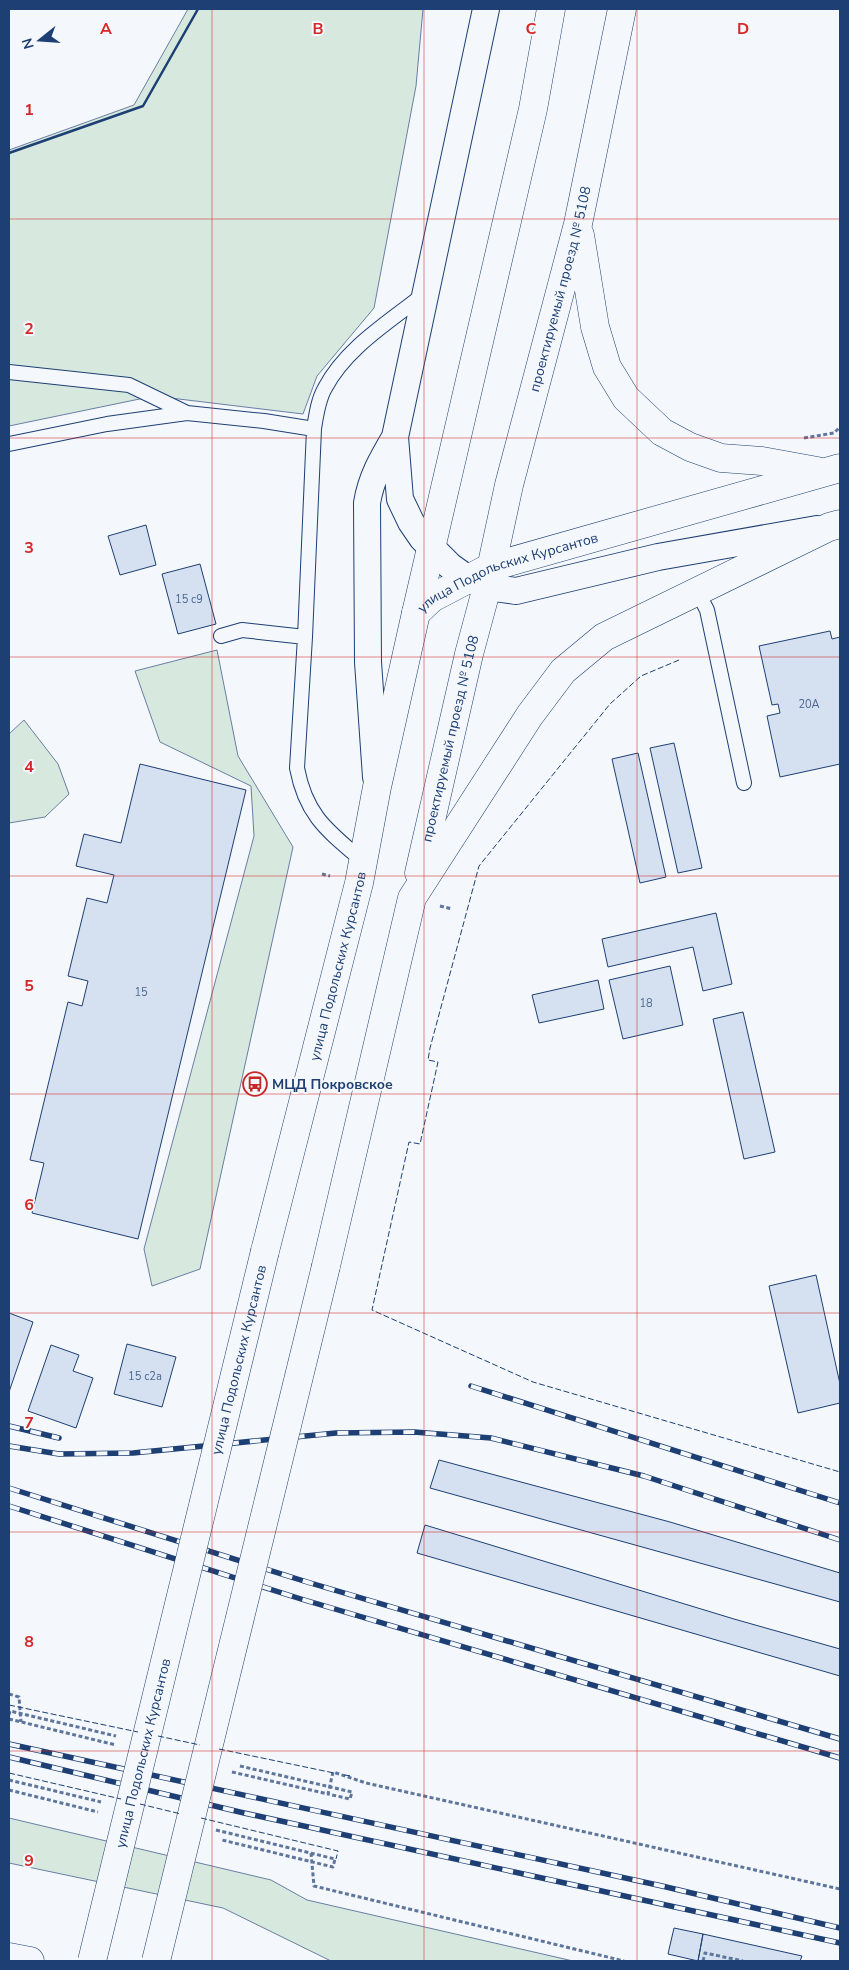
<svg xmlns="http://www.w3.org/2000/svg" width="849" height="1970" font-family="'Nunito Sans',sans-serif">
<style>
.green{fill:#d7e8df;stroke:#687fa3}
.building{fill:#d5e0f0;stroke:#1d3f73}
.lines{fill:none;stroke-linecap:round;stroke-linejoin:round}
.lane-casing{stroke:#1d3f73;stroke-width:16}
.street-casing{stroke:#1d3f73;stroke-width:28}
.secondary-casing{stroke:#1d3f73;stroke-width:29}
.primary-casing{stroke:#1d3f73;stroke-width:29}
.path{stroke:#5e769c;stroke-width:3;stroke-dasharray:4 2.5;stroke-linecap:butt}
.lane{stroke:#f4f7fb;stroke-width:14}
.street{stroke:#f4f7fb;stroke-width:26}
.secondary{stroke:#f4f7fb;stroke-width:28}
.primary{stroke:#f4f7fb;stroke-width:28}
.rail-casing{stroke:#1d3f73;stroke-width:5.5}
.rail{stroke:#f4f7fb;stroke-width:4;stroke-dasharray:11;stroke-linecap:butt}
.secondary-bridge-casing{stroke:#1d3f73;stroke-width:29;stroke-linecap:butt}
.secondary-bridge{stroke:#f4f7fb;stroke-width:28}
.fence{stroke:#1d3f73;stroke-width:1;stroke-dasharray:6 2.5;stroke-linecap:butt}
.wall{stroke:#1d3f73;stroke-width:2.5}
.grid{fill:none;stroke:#d62828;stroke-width:1;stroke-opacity:0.55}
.labels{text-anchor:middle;stroke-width:4;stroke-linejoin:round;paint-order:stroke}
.number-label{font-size:11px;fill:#4b6792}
.street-label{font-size:14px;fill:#1d3f73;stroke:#f4f7fb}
.poi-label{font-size:14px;font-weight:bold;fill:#1d3f73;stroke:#f4f7fb;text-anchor:start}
.grid-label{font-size:16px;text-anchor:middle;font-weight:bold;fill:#d62828;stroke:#f4f7fb;stroke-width:4;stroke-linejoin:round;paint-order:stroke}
</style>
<rect width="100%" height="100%" fill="#f4f7fb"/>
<path class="green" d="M188 9H423L416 86 374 308 317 376 303 414 154 396 9 426V150L134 105Z
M217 650 238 756 293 847 200 1269 152 1286 144 1249 254 836 251 786 160 742 135 671Z
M24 720 58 764 69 794 45 817 9 823V734Z
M9 1818 271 1880 307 1900 573 1961H331L223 1908 9 1863Z"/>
<path class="building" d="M146 525 156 565 120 575 108 536Z
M200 564 216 624 178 634 162 574Z
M830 631 832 639 840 637V764L780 777 767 716 780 713 778 704 772 705 759 646Z
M674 743 702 868 678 873 650 748Z
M638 753 666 877 640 883 612 759Z
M140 764 246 790 138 1239 32 1213 44 1163 30 1160 68 1002 82 1006 88 981 68 976 87 898 107 903 114 875 76 866 84 834 121 843Z
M716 913 732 984 703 991 693 947 608 967 602 939Z
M670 966 683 1025 623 1039 609 980Z
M598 980 604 1009 539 1023 532 995Z
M743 1012 775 1152 744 1159 713 1019Z
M816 1275 840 1384V1403L798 1413 769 1286Z
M9 1313 33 1322 9 1392Z
M127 1344 176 1357 162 1407 114 1394Z
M51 1345 79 1355 73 1371 93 1378 76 1428 28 1411Z
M439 1460 670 1522 840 1573V1602L430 1488Z
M425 1525 734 1619 840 1649V1676L417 1553Z
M674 1928 703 1934 698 1961 668 1954Z
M703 1934 802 1956 800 1961H698Z"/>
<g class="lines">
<g class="lane-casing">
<path id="lane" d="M9 372 129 385 187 413
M9 444 107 424 187 413 264 421 314 429
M697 591 707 610 744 783
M221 636 242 630 305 637
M363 861C328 831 306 816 297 768L305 637 314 429C316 416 318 400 325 388 346 348 389 322 423 295"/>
</g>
<g class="street-casing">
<path id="street" d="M486 9 395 437 400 499 411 522 422 538 450 566 467 578 487 587 516 591 658 557 817 529
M376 777 368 662 367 503C371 478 382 459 395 437"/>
</g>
<g class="secondary-casing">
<g id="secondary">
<path d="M580 235 595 327 607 367 626 398 662 432 690 447 721 458 762 461 817 471"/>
<path id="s1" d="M416 613 432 598 491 567 840 468"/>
<path id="s2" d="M419 873 469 654 487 587 509 485 578 224 622 9"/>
<path id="s3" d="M265 1251 359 883 377 787 416 613 533 109 551 9"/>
<path d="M326 1266 412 898 530 715 563 671 604 637 829 527 840 524"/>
</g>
</g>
<g class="primary-casing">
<path id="primary" d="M9 1957 30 1961"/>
</g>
<path class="path" d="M804 438 834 433 840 427
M322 874 330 876
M440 906 452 909
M9 1694 19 1697 21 1722
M9 1715 10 1711 116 1736
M9 1719 116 1745
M240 1766 352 1792 350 1799 328 1794
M232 1772 328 1794 333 1772 366 1783 840 1889
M9 1780 101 1802
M9 1790 98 1812
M216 1830 335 1859 333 1867 222 1840
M311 1853 314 1886 624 1961
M703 1961 705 1953 743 1961"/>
<use href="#lane" class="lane"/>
<use href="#street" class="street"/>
<use href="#secondary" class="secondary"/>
<use href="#primary" class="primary"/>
<g class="rail-casing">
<path id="rail" d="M471 1386 840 1503
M9 1426 59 1438
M9 1446 59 1454 133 1453 336 1433 414 1432 491 1438 644 1476 840 1540
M9 1488 307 1582 840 1739
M9 1506 301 1599 840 1758
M9 1744 662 1886 840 1928
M9 1757 244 1813 840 1943"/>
</g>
<use href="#rail" class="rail"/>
<g class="secondary-bridge-casing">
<g id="secondary-bridge">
<path id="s4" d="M92 1961 265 1251"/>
<path d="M156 1961 326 1266"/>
</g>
</g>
<use href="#secondary-bridge" class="secondary-bridge"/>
<path class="fence" d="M679 660 641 676 610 704 479 866 430 1048 428 1060 438 1062 420 1144 409 1142 372 1310 533 1382 840 1472
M9 1705 138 1732
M158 1736 200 1745
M219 1749 334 1773
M9 1773 121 1799
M344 1775 352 1776
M140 1804 181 1814
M201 1818 338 1851 336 1859"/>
<path class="wall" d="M9 153 143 106 198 9"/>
</g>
<path class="grid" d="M212 9V1961M424 9V1961M637 9V1961M9 219H840M9 438H840M9 657H840M9 876H840M9 1094H840M9 1313H840M9 1532H840M9 1751H840"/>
<defs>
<g id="bus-ring" transform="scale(1.25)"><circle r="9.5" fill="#f4f7fb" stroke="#c62828" stroke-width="1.5"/><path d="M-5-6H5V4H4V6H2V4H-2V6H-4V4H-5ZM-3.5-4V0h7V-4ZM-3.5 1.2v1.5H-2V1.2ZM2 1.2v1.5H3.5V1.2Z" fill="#c62828"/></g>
</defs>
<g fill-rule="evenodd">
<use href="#bus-ring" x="255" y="1084"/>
</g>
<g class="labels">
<g class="number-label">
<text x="189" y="603">15 с9</text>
<text x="809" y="708">20А</text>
<text x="141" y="996">15</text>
<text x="646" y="1007">18</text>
<text x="145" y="1380">15 с2а</text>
</g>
<g class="street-label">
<text dy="5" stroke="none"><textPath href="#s2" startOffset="601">проектируемый проезд № 5108</textPath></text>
<text dy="5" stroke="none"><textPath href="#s1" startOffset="102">улица Подольских Курсантов</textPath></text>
<text dy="5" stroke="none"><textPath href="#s2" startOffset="138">проектируемый проезд № 5108</textPath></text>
<text dy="5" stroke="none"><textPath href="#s3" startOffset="294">улица Подольских Курсантов</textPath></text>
<text dy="5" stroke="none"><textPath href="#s4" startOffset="619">улица Подольских Курсантов</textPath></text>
<text dy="5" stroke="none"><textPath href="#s4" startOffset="214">улица Подольских Курсантов</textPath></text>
</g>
<g class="poi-label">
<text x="272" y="1089">МЦД Покровское</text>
</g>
</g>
<g class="grid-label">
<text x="106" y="34">A</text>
<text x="318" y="34">B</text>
<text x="531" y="34">C</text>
<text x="743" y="34">D</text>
<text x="29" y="115">1</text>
<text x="29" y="334">2</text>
<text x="29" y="553">3</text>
<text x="29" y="772">4</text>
<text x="29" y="991">5</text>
<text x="29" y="1210">6</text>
<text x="29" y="1428">7</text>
<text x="29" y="1647">8</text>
<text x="29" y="1866">9</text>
</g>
<rect width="849" height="1970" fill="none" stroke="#1d3f73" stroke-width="20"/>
<g transform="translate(40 40) rotate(253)" stroke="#f4f7fb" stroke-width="4" paint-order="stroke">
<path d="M0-4L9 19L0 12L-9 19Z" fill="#1d3f73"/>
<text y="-8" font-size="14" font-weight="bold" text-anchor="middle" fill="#1d3f73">N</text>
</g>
</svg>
